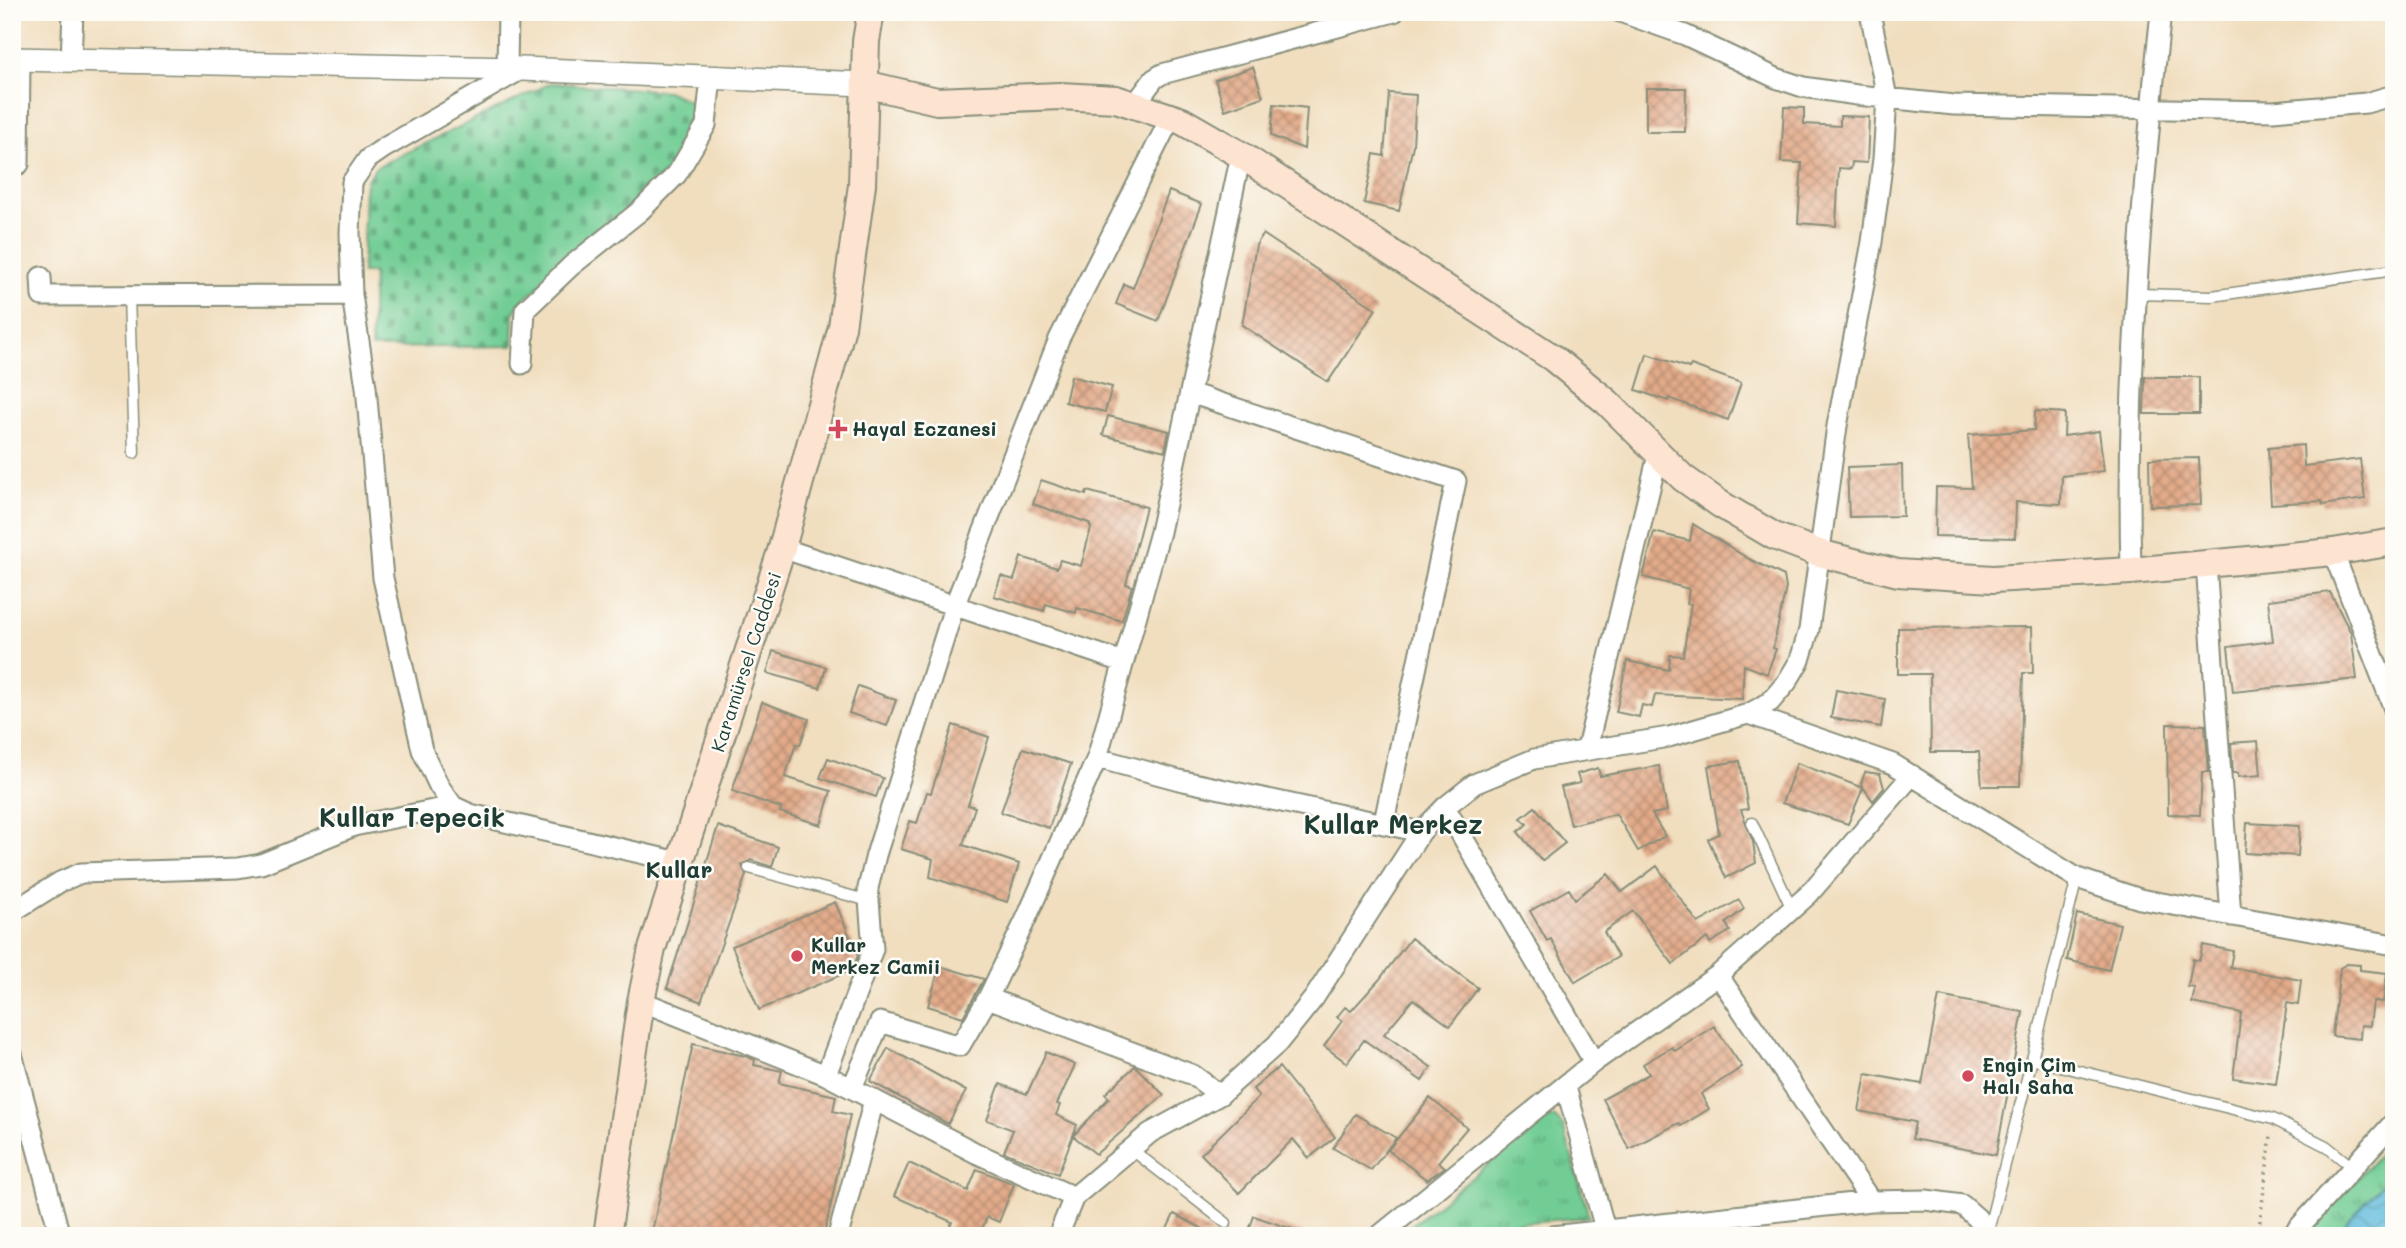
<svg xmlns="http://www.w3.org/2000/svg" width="2406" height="1248" font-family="Mali,sans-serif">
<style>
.grass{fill:url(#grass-tufts);stroke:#488564;stroke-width:2}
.cemetery{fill:url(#cemetery-stones);stroke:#488564;stroke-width:2}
.water{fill:url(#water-waves);stroke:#3e7c88;stroke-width:2}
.building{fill:url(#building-cross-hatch)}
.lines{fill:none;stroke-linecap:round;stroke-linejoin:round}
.service-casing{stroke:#888e7a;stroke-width:13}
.minor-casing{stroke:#888e7a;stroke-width:23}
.tertiary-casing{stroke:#888e7a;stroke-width:26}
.secondary-casing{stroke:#888e7a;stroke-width:30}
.path{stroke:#888e7a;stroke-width:3.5;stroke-dasharray:2 5;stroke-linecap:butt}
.service{stroke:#fff;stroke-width:10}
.minor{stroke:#fff;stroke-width:19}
.tertiary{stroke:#fff;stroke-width:23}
.secondary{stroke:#fde4d1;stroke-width:26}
.poi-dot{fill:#d1495b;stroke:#fdfcf7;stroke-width:2.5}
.labels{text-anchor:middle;stroke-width:5;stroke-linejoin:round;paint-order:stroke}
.poi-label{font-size:19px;font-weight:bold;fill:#1f3d34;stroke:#fdfcf7;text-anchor:start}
.street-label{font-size:19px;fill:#1f3d34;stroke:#fdfcf7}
.quarter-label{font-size:23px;font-weight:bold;fill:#1f3d34;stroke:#fdfcf7}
.district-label{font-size:26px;font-weight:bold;fill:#1f3d34;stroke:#fdfcf7}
</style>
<defs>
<pattern id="grass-tufts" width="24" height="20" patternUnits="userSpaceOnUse" patternTransform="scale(1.75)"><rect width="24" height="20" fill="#72cd94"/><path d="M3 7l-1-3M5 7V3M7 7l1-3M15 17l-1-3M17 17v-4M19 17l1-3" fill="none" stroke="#5da87a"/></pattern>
<pattern id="cemetery-stones" width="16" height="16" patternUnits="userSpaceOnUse" patternTransform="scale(1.75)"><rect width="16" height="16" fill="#72cd94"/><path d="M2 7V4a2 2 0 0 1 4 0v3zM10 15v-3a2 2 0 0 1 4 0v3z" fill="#5da87a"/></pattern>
<pattern id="water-waves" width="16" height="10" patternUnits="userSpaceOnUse" patternTransform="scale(1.75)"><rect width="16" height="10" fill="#5ebbdc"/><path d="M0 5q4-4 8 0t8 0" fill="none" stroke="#4d99b3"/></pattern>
<pattern id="building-cross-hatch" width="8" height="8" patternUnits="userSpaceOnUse" patternTransform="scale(1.75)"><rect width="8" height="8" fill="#e3ab8a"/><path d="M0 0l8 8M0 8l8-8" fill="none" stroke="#b78c72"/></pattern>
</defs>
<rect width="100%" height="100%" fill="#fdfcf7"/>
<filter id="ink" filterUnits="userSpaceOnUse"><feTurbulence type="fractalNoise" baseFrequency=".0143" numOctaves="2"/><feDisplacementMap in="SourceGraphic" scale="14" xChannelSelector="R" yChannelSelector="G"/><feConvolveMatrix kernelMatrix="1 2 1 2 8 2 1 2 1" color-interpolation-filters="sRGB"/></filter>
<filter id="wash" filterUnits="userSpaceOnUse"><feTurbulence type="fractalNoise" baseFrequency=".00686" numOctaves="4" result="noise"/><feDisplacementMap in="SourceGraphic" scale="28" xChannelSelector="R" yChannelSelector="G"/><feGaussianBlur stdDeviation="1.57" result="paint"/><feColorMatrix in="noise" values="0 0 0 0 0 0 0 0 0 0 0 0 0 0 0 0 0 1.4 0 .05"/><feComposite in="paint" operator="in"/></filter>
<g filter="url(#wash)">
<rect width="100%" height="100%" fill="#f1debf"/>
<path class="grass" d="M1554 1117 1563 1126 1589 1217 1410 1232 1409 1227 1546 1119Z
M2394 1138V1171L2334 1236H2305Z"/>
<path class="cemetery" d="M551 83 667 91 694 103 702 117C675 182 575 254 521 302L514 312 513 346 371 348 373 273H362L365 190 367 180 376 167Z"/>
<path class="water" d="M2394 1171V1236H2334Z"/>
<g id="blocks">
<path class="building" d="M1253 67 1263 97 1225 110 1215 80Z
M1646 88H1686L1685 132H1646Z
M1389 93 1416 95 1413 145 1399 211 1364 203 1374 154 1384 156Z
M1274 104 1307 108 1304 149 1271 136Z
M1784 107 1804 108V124L1840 126V116L1869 117 1867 163 1852 162 1851 169 1839 168 1836 226 1798 223 1802 163 1781 162Z
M1169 191 1202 204 1158 321 1116 304 1124 284 1133 288Z
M1263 234 1376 309 1328 382 1242 325 1256 245Z
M1647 354 1689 368 1691 365 1741 383 1728 420 1669 398 1668 401 1636 390Z
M1071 376 1112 387 1105 412 1065 402Z
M2145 377H2199V414H2144Z
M2035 411 2065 413 2064 436 2099 431 2104 471 2062 476 2061 504 2016 502 2015 538 1935 536 1936 487 1972 488 1968 435 2034 430Z
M1108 416 1169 431 1165 451 1103 435Z
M2303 445 2304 466 2360 459 2365 499 2323 505 2322 501 2271 504 2268 448Z
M2199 458 2201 505 2150 506 2149 459Z
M1902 465 1903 516 1849 517 1847 467Z
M1041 480 1086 495 1087 491 1146 507 1126 584 1132 586 1122 621 1077 608 1076 613 1046 604 1044 611 994 596 1001 576 1014 580 1021 557 1057 568 1060 560 1081 566 1091 528 1089 523 1033 504Z
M1693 524 1749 559 1784 576 1786 588 1773 648 1776 649 1767 674 1744 665 1742 699 1655 695 1652 707 1642 705 1639 717 1616 712 1627 661 1669 670 1670 655 1683 656 1691 604H1687L1689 589 1643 577 1654 532 1690 541Z
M2330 592 2351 633 2357 679 2233 692 2228 647 2273 641 2268 600Z
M2032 627 2033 673H2023L2020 786H1982L1979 752H1931L1930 674H1898V628Z
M773 651 826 667 820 688 767 673Z
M858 686 896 700 887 726 849 713Z
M1836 690 1885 699 1881 727 1831 718Z
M762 702 809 719 800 745 796 744 785 777 831 791 821 825 780 812 781 808 732 791Z
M2167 724 2205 725 2209 772H2202L2200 815 2168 814Z
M953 725 989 737 968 805 975 807 963 845 1019 864 1007 902 930 877 933 859 901 849 910 821 917 823 927 792 931 793Z
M2258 741 2261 775 2238 777V773H2233L2231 743Z
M1023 748 1071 764 1049 828 1001 812Z
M828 758 883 778 876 797 820 778Z
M1740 761 1748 809 1741 810 1753 842 1756 863 1726 878 1708 839 1719 834 1708 766Z
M1797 763 1863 788 1848 824 1782 803Z
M1659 766 1667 811 1652 814 1665 836 1638 851 1616 814 1571 825 1561 787 1580 783 1577 774 1598 768 1600 776Z
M1865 772 1880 774 1884 788 1873 801 1861 784Z
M1535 807 1565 843 1542 861 1518 832 1527 824 1521 818Z
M2247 823 2300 826 2298 856 2245 853Z
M718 826 778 847 772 867 751 860 742 865 746 875 701 1002 667 988Z
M1657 866 1698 923 1739 900 1744 909 1726 923 1730 931 1710 943 1707 938 1673 964 1633 911 1604 932 1618 957 1575 982 1551 939 1547 941 1530 911 1569 889 1575 899 1608 874 1622 892Z
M835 902 858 955 852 970 759 1010 732 946Z
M2077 914 2120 924 2109 970 2067 960Z
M1411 938 1478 988 1450 1026 1413 999 1384 1034 1431 1067 1422 1081 1364 1040 1347 1063 1324 1046 1342 1021 1337 1017 1345 1007 1351 1011 1379 980Z
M2203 945 2233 951 2230 967 2301 980 2298 1005 2287 1003 2276 1084 2233 1078 2241 1013 2192 1003 2195 988 2188 987 2193 959 2199 961Z
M2347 964 2360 965V970L2387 973 2383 1002 2373 1001 2370 1026 2361 1025 2360 1039 2332 1036 2340 968Z
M940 966 984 979 963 1017 928 1006Z
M1939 996 2023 1012 1996 1155 1912 1139 1915 1122 1859 1111 1866 1074 1922 1084Z
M1714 1026 1742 1067 1701 1094 1709 1109 1681 1126 1679 1123 1629 1149 1603 1099 1649 1074 1643 1064 1672 1047 1675 1051Z
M693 1044 745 1056 755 1060 754 1065 782 1071 779 1083 836 1096 833 1111 850 1115 824 1236H651Z
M888 1048 966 1091 948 1124 870 1081Z
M1046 1052 1075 1065 1057 1104 1060 1105 1056 1115 1077 1125 1058 1174 1004 1152 1013 1130 987 1120 1000 1084 1027 1094Z
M1135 1066 1164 1095 1096 1154 1073 1136 1109 1098 1105 1094Z
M1279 1067 1335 1137 1309 1158 1293 1139 1239 1193 1201 1154 1259 1097 1253 1089Z
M1430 1098 1467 1128 1438 1162 1445 1167 1427 1180 1388 1150Z
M1355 1114 1396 1138 1371 1170 1333 1148Z
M909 1163 968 1191 977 1169 1014 1184 999 1222 987 1217 979 1236H962L948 1230 952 1222 894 1196Z
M1174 1214 1217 1236H1176L1166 1231Z
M1254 1216 1304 1233 1303 1236H1247Z"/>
</g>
</g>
<g filter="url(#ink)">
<use href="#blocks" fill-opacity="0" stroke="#888e7a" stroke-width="2"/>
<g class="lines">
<g class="service-casing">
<path id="service" d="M2137 294 2212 296 2394 270
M129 295 134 453
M1752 823 1792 909
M749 868 869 901
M2077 878 2032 1059 2273 1119 2326 1146 2352 1167
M1131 1149 1226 1223
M1988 1231 2032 1059"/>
</g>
<g class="minor-casing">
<path id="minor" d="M1620 12 1685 35 1776 78 1803 87 1857 95 1954 105 2273 111 2366 103 2394 95
M71 60 73 12
M507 69 508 12
M522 69 384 148 368 159 352 182 350 233 352 295 366 387 383 578 422 750 439 786 453 806 470 814 679 862
M1136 103 1154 79 1162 74 1394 12
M19 164 20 60
M41 277 42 296 352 295
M522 364 525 310 571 266 640 211 677 174 706 125 711 77
M1190 393 1456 481 1384 822
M782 548 1123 662
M2333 552 2394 709
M2206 564 2231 916
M2131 571C2126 384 2141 198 2161 12
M1748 714 1893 764 2077 878 2140 899 2394 945
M1587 748 1658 455
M1097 758 1179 780 1421 832
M1445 807 1594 1062 1718 975 1808 895 1912 775
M12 912 60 882 81 873 238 868 261 864 354 826 453 806
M1718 975 1871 1201
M988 998 1193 1075 1220 1095
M641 1001 826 1075 976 1153 1074 1197
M12 1054 60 1236
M826 1075 873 949 868 888 876 855 955 604 1059 339 1171 117
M1566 1087 1605 1229
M852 1088 880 1022 960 1046 988 998 1026 919 1097 758 1160 532 1241 155
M838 1236 874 1100
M1058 1236 1074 1197 1150 1133 1220 1095 1277 1044 1314 998 1421 832 1445 807 1474 784 1534 759 1669 737 1748 714 1770 702 1787 682 1800 660 1809 630 1837 426 1872 242 1883 159 1887 98 1870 12
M1379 1236 1594 1062
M1552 1236 1871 1201 1926 1200 1962 1205 1977 1218 1988 1236
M2291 1236 2394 1122"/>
</g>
<g class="tertiary-casing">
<path id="tertiary" d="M12 59 522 69 865 84"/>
</g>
<g class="secondary-casing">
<path id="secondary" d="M865 84 937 101 1060 96 1116 99 1182 121 1241 155 1553 358 1607 402 1683 478 1720 504 1774 536 1819 553 1898 573 1993 579 2131 571 2333 552 2394 542
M607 1236 641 1001 652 949 782 548 842 327 862 185 866 41 871 12"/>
</g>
<path class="path" d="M2258 1236 2271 1135"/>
<use href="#service" class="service"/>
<use href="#minor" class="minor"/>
<use href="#tertiary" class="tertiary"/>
<use href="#secondary" class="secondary"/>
</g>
</g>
<g class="poi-dot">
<path d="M834.5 418.5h7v7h7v7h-7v7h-7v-7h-7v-7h7z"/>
<circle cx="797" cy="956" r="7"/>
<circle cx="1968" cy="1076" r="7"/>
</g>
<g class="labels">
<g class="poi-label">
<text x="852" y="436">Hayal Eczanesi</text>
<text x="811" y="952">Kullar<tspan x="811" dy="22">Merkez Camii</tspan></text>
<text x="1982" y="1072">Engin Çim<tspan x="1982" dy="22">Halı Saha</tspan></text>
</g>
<g class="street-label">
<text transform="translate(746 662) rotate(-72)" y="7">Karamürsel Caddesi</text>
</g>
<g class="quarter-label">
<text x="679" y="878">Kullar</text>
</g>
<g class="district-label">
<text x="412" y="827">Kullar Tepecik</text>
<text x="1393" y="834">Kullar Merkez</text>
</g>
</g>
<rect width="2406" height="1248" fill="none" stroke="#fdfcf7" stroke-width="42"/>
</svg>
